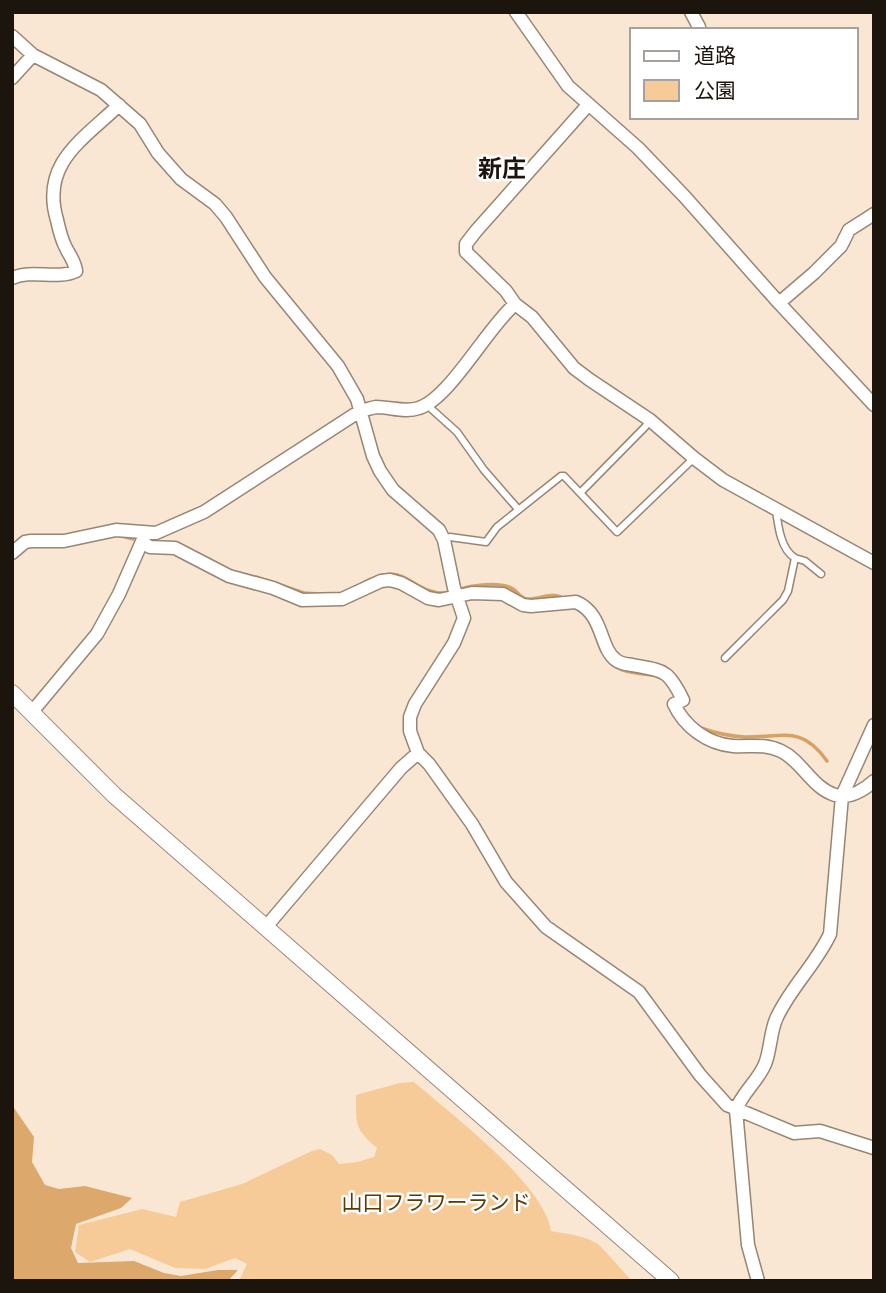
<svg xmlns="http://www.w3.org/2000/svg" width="886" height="1293" font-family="Ubuntu,'Noto Sans JP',sans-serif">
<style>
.green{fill:#f7cb98}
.forest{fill:#dda86b}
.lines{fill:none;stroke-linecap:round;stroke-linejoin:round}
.stream{stroke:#d6a264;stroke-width:3.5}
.lane-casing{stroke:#978674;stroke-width:9}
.street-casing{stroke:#978674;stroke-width:15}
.secondary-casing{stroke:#978674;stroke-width:18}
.lane{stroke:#fff;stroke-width:6}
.street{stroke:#fff;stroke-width:12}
.secondary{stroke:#fff;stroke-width:16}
.labels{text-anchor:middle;stroke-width:5;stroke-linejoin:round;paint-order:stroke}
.park-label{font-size:21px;fill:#5c3905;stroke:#fff}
.quarter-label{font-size:24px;font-weight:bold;fill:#1b150e;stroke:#fff}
</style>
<rect width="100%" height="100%" fill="#f9e7d3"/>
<path class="green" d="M414 1082C450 1113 545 1185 551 1231 566 1234 583 1235 596 1243 601 1245 625 1274 632 1281H239L247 1264 235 1258 205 1269 175 1268 130 1249 90 1262 75 1252 79 1225 142 1209 176 1217 180 1202 242 1184 312 1151 320 1149 332 1155 339 1164 357 1162 374 1157 377 1148C354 1129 356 1123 356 1095L400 1083Z"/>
<path class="forest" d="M12 1105 34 1137 32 1162 45 1185 59 1189 85 1186 132 1198 121 1208 76 1224 71 1248 78 1263 134 1261 164 1273 181 1276 218 1270H238L228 1281H12Z"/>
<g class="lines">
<path class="stream" d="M118 535 133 539
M256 577 304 593 319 594
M363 583C408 558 408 594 446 593
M457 590C471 585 500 581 513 589 519 593 520 598 527 599 539 600 549 592 561 597
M603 652C611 673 635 673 653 675
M701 728C715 733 729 736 744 737 782 738 801 724 827 761"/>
<g class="lane-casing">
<path id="lane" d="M427 405 457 432 484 470 518 509
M581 492 645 427 650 420
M444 540 450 537 486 542 497 527 561 476H564L617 532 694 458
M795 558 805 561 821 574
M725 658 783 600 788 591 795 558C781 550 778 526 776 510"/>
</g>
<g class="street-casing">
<path id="street" d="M516 12 568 86 638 148 685 197 779 303 874 405
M691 12 699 27
M12 36 33 55 101 90 140 124 158 153 181 179 215 204 226 217 265 277 338 366 357 399 373 456 380 471 393 490 439 530 444 540 454 588 464 618 454 643 415 704 410 717V731L418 753 429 764 472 824 506 882 546 927 639 992 700 1075 727 1105 794 1133 820 1131 874 1148
M12 78 33 55
M588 105 476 231 466 244V252L506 291 515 304 532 317 574 368 590 380 650 420 694 458 723 480 874 563
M12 278C32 269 57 280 76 271 75 261 69 255 65 246 61 238 59 229 57 220 40 163 84 139 119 105
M779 303 814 273 841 246 849 230 874 214
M143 543 150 547 175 548 229 576 273 588 302 600 342 599 381 581 390 580 401 583 428 598 439 600 472 593 503 594 523 605 531 606 576 602C604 614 599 648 616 660 621 664 626 664 632 665 664 671 668 669 683 700L674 704C684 726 707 744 733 746 750 747 764 743 781 751 802 761 811 787 835 795 849 799 864 790 874 781
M12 553 25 542 31 541H64L116 530 156 533 204 512 360 411C365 410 371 408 376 407 391 407 405 413 419 408 450 398 487 328 515 304
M31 713 97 634 119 594 144 537
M265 928 401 768 418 753
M758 1281 748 1245 736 1110C742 1093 758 1081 765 1064 771 1049 770 1031 777 1017 791 987 816 964 830 934L842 796 874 725"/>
</g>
<g class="secondary-casing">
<path id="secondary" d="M12 693 114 795 671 1281"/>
</g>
<use href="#lane" class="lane"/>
<use href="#street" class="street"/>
<use href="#secondary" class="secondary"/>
</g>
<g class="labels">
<g class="park-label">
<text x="436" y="1210">山口フラワーランド</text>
</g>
<g class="quarter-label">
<text x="502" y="177">新庄</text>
</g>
</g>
<rect width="886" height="1293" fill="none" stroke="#1b150e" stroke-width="28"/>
<rect x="630" y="28" width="228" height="91" fill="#ffffff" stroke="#a4a19f" stroke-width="2"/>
<rect x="644" y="51" width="35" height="10" fill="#ffffff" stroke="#a4a19f" stroke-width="2"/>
<text x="694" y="63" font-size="21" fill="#1b150e">道路</text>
<rect x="644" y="80" width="35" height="21" fill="#f7cb98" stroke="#a4a19f" stroke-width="2"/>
<text x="694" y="98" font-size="21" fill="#1b150e">公園</text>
</svg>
